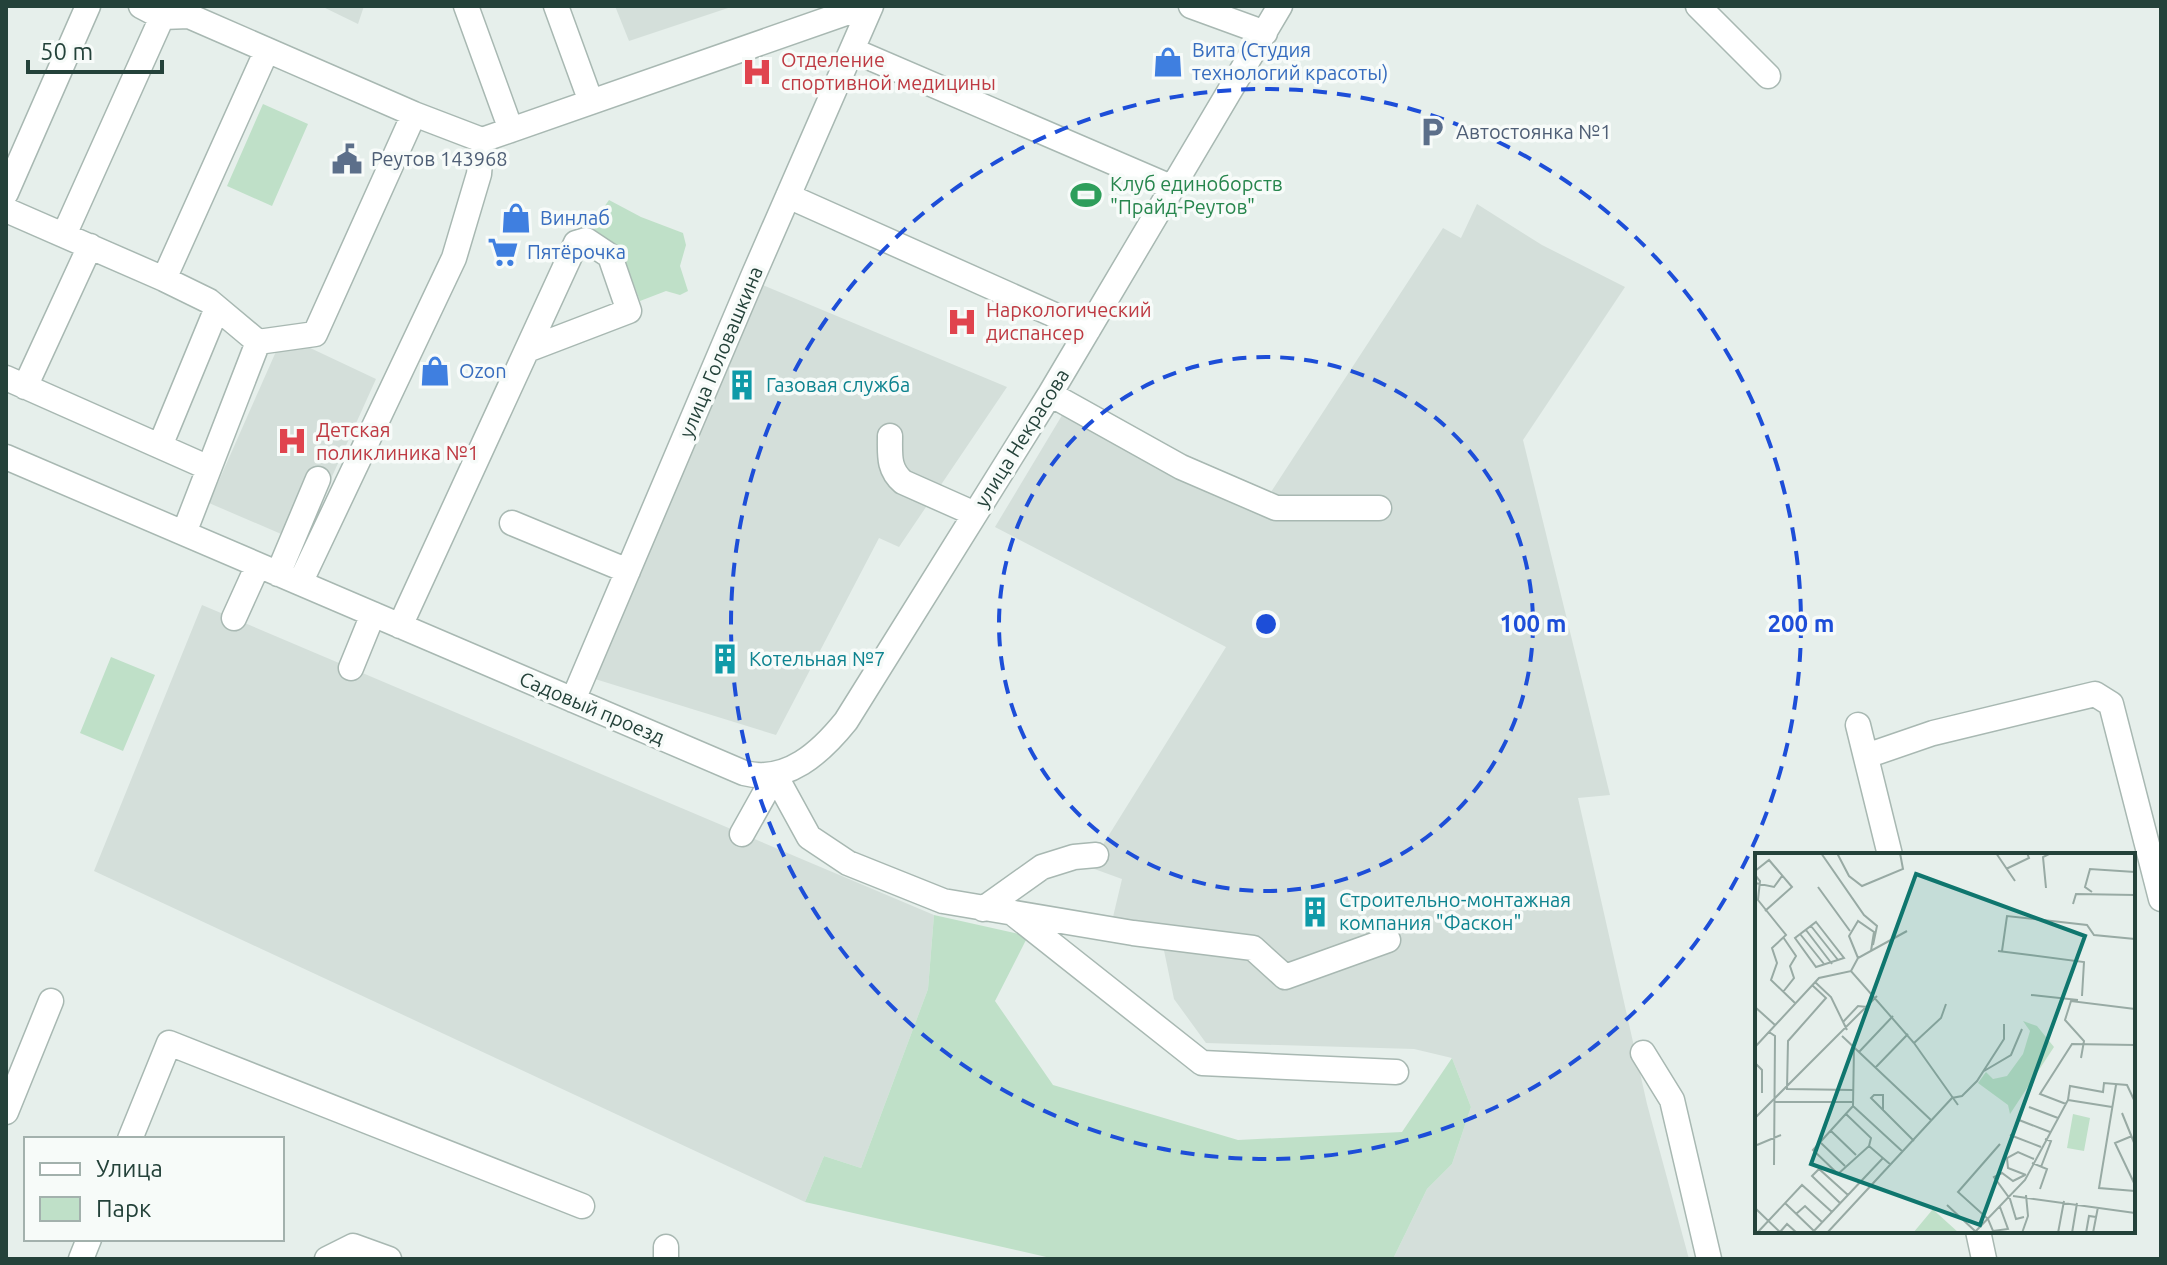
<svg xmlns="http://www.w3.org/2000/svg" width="2167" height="1265" font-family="Ubuntu,sans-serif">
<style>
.built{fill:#d4dfda}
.green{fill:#bfe0c8}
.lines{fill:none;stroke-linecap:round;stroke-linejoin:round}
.minor-casing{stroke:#a8b8b2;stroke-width:27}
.minor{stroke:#fff;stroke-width:24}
.ring{fill:none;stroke:#1d4ed8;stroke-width:4;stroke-dasharray:14 10}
.labels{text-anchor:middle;stroke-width:7;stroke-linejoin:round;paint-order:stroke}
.shop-label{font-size:20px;fill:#366cbe;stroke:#f7fbf9;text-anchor:start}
.health-label{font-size:20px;fill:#be3a42;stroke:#f7fbf9;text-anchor:start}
.service-label{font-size:20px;fill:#4e5e75;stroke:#f7fbf9;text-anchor:start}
.leisure-label{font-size:20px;fill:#27864d;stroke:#f7fbf9;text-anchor:start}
.street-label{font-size:20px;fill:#24423a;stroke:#f7fbf9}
.culture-label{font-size:20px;fill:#0d838f;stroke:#f7fbf9;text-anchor:start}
.inset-road{fill:none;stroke:#98aaa4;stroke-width:2}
.view{fill:#0f766e;fill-opacity:0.15;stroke:#0f766e;stroke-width:4}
.inset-edge{fill:none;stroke:#24423a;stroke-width:4}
.centre{fill:#1d4ed8;stroke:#f7fbf9;stroke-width:4}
.ring-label{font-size:24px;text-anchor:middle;font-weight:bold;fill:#1d4ed8;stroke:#f7fbf9;stroke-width:7;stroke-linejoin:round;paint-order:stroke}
</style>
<rect width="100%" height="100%" fill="#e6efeb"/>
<path class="built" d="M321 6H364L358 24Z
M615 6H734L629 41Z
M1477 204 1542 245 1625 287 1523 440 1610 795 1578 798 1647 1104 1689 1259H1393L1427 1189 1452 1164 1471 1107 1452 1058 1414 1049 1206 1043 1174 999 1159 926 1113 917 1122 879 1089 867 1226 647 995 527 1073 397 1137 433 1271 492 1443 228 1461 238Z
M760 284 1007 387 899 547 879 538 776 735 595 679Z
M306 346 376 379 302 543 209 503 278 347Z
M202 605 934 915 928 989 861 1168 824 1156 805 1202 94 871Z"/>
<path class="green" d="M263 104 308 124 272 206 227 186Z
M609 200 641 217 683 233 686 245 680 266 688 291 680 295 666 291 640 301 620 248 590 227Z
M111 657 155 675 123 751 80 733Z
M934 915 1028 936 995 1001 1053 1085 1238 1140 1402 1132 1452 1058 1471 1107 1452 1164 1427 1189 1393 1259H1055L805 1202 824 1156 861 1168 928 989Z"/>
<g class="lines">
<g class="minor-casing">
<path id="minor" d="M141 6 162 17 189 16 414 114 482 140 866 6
M466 6 511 130
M556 6 591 102
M1191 6 1265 33
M1698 6 1768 76
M852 50 1173 188
M6 193 88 6
M788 196 1088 330
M6 210 164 279 209 301 258 342 184 533
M64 235 162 17
M164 279 267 50
M258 342 315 334 414 114
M6 378 209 468
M25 387 90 246
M1050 394 1181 467 1276 508H1379
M890 436C890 455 888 469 903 482L975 514
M160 446 217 308
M6 457 744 773C787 784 821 752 846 721L1050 394 1280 6
M512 523 628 571
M278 574 318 479
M300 583 454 258 479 174 482 140
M234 618 258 565
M400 626 576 243 586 240 610 256 629 311 527 350
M351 668 373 614
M573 700 754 274 871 6
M1858 725 1890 855
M1866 756 1933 733 2095 694 2111 704 2161 899
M775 775 809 837 848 863 943 901 1133 933 1253 948 1285 977 1388 940
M742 834 775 775
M983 909 1042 867 1074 857 1096 855
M1015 915 1202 1063 1396 1072
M1643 1053 1672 1100 1709 1259
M6 1112 51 1001
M130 1139 169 1043 582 1206
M1978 1231 1984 1259
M81 1259 89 1239
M327 1259 353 1246 389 1259
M666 1259V1247"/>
</g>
<use href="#minor" class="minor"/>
</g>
<g class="ring">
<circle cx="1266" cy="624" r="267"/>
<circle cx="1266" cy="624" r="535"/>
</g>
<defs>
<g id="shop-bare" transform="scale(2.4)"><path d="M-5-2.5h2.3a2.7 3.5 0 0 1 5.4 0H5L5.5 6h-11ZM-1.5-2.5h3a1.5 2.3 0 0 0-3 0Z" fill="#3f7fe0" stroke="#f7fbf9" stroke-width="2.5" paint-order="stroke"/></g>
<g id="hospital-bare" transform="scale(2.4)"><path d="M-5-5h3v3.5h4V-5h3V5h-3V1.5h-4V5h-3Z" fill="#e0444e" stroke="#f7fbf9" stroke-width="2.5" paint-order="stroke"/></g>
<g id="parking-bare" transform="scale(2.4)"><path d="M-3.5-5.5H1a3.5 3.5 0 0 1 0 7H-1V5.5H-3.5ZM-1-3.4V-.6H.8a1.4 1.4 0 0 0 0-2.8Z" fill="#5c6f8a" stroke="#f7fbf9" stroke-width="2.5" paint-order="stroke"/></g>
<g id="civic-bare" transform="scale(2.4)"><path d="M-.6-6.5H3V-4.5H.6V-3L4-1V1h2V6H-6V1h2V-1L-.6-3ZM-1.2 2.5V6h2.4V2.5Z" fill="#5c6f8a" stroke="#f7fbf9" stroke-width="2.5" paint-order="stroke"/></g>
<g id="stadium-bare" transform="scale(2.4)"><path d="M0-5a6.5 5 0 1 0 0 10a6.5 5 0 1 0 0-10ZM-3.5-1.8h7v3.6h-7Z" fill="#2e9e5b" stroke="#f7fbf9" stroke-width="2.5" paint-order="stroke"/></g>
<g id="supermarket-bare" transform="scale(2.4)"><path d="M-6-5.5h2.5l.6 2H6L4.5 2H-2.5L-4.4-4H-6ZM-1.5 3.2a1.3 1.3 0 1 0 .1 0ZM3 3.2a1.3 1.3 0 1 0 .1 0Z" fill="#3f7fe0" stroke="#f7fbf9" stroke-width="2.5" paint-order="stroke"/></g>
<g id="building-bare" transform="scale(2.4)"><path d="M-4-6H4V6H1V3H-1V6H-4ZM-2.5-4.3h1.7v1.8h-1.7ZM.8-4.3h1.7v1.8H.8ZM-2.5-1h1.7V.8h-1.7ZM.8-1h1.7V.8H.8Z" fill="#0f9aa8" stroke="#f7fbf9" stroke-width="2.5" paint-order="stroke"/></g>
</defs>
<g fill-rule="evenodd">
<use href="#shop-bare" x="1168" y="62"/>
<use href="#hospital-bare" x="757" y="72"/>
<use href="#parking-bare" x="1432" y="132"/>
<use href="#civic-bare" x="347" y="159"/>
<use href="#stadium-bare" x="1086" y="195"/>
<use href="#shop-bare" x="516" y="218"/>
<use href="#supermarket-bare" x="503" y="252"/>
<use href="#hospital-bare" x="962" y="322"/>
<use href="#shop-bare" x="435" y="371"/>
<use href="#building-bare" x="742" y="385"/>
<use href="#hospital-bare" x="292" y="441"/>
<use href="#building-bare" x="725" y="659"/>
<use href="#building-bare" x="1315" y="912"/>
</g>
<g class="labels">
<g class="shop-label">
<text x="1192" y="57">Вита (Студия<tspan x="1192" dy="23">технологий красоты)</tspan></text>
<text x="540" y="225">Винлаб</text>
<text x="527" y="259">Пятёрочка</text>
<text x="459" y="378">Ozon</text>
</g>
<g class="health-label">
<text x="781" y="67">Отделение<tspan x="781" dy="23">спортивной медицины</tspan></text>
<text x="986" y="317">Наркологический<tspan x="986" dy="23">диспансер</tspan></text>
<text x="316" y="437">Детская<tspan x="316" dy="23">поликлиника №1</tspan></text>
</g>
<g class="service-label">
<text x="1456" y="139">Автостоянка №1</text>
<text x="371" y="166">Реутов 143968</text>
</g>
<g class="leisure-label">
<text x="1110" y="191">Клуб единоборств<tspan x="1110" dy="23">"Прайд-Реутов"</tspan></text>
</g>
<g class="street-label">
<text transform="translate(721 352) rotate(-67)" y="7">улица Головашкина</text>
<text transform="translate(1022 438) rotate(-58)" y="7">улица Некрасова</text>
<text transform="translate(592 708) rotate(23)" y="7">Садовый проезд</text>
</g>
<g class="culture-label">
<text x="766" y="392">Газовая служба</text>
<text x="749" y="666">Котельная №7</text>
<text x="1339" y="907">Строительно-монтажная<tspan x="1339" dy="23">компания "Фаскон"</tspan></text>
</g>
</g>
<g transform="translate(1755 853)">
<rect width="380" height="380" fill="#e6efeb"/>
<path d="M268 168 282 173 299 194 255 261 253 252 223 230 231 219 238 226 252 223 268 201 275 178ZM318 261 335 265 329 298 312 295ZM178 356 183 361 204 380H158Z" fill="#bfe0c8"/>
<path class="inset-road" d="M66 0 109 62 122 73 118 92M82 0 94 23 107 33 148 16 145 0M241 0 260 28M251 16 274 5 272 0M0 18 14 7 37 34 10 58M0 22 5 28 3 47 31 82 17 95 22 110 16 127 40 150M0 30 19 34 27 23M63 34 95 78M291 35 288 4 296 0M337 39 330 34 335 16 380 19M318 51 321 41 380 42M61 69 89 105 61 114 40 85ZM56 73 83 107M51 77 77 111M45 81 69 111M243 98 329 109 327 143M247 98 252 63 332 72 339 82 380 86M103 105 94 83 103 68 119 79 116 98M96 118 103 105 152 78M60 129 76 144 92 177M57 132 71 145 33 188 32 236 98 237M28 139 39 125 35 113 41 103 28 84M276 142 323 147M0 154 20 172M88 169 103 153 112 154M14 179 20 183 19 312M87 183 177 268M159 190 186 165 191 151M0 194 64 125 96 118 159 190 203 252M104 199 138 163M326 205 329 188 310 167 316 148 380 156M0 210 7 217V240M120 215 153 181M229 218 256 202 267 176M361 232 344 335 380 338M313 247 357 254M20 249H98M311 251 285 241 317 191 380 192M98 253 148 299M274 254 303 265M128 257V242H119L116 245 159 288M367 260 380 292M91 261 116 285 114 293M0 265 122 143M264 267 295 279M75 277 101 302M255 282 286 294M377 283 360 290 380 332M66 290 90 313M245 291 203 339 233 366 238 378 253 376 245 354M2 292 26 282M277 310 292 316 285 336M286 314 296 288 290 286M83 321 58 297 98 253 99 194M83 321 114 293 136 312M271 322 253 315 252 305 263 299 279 306M258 343 380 360M30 350 59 378M85 350 57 323 64 316 93 342M192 352 220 378M0 355 26 380M41 361 50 353 67 369M269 364 261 366 255 346 239 324 247 320 258 328 270 322M25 379 32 371 42 380M2 380 47 332 77 359M57 380 128 305M72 380 197 245 207 243 222 228 249 186V171M219 380 270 327 313 247 315 233 348 239 349 230 372 232 380 249M267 380 273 363 271 342M303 380 309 348M317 380 322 350M331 380 334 363 341 364M338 380 343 354"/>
<path class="view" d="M161 21 330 83 225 372 56 311Z"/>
<rect width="380" height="380" class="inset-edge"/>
</g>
<circle cx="1266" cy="624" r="12" class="centre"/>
<g class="ring-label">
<text x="1533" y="632">100 m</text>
<text x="1801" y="632">200 m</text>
</g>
<rect width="2167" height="1265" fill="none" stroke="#24423a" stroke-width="16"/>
<rect x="24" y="1137" width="260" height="104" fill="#f7fbf9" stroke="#a3b1ad" stroke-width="2"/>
<rect x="40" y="1163" width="40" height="12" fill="#ffffff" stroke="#a3b1ad" stroke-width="2"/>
<text x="96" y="1177" font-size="24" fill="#24423a">Улица</text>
<rect x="40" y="1197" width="40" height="24" fill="#bfe0c8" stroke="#a3b1ad" stroke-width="2"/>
<text x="96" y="1217" font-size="24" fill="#24423a">Парк</text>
<path d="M28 60v12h134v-12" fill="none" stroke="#24423a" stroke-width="4"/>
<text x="40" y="60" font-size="24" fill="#24423a" stroke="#f7fbf9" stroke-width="6" paint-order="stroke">50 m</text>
</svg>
